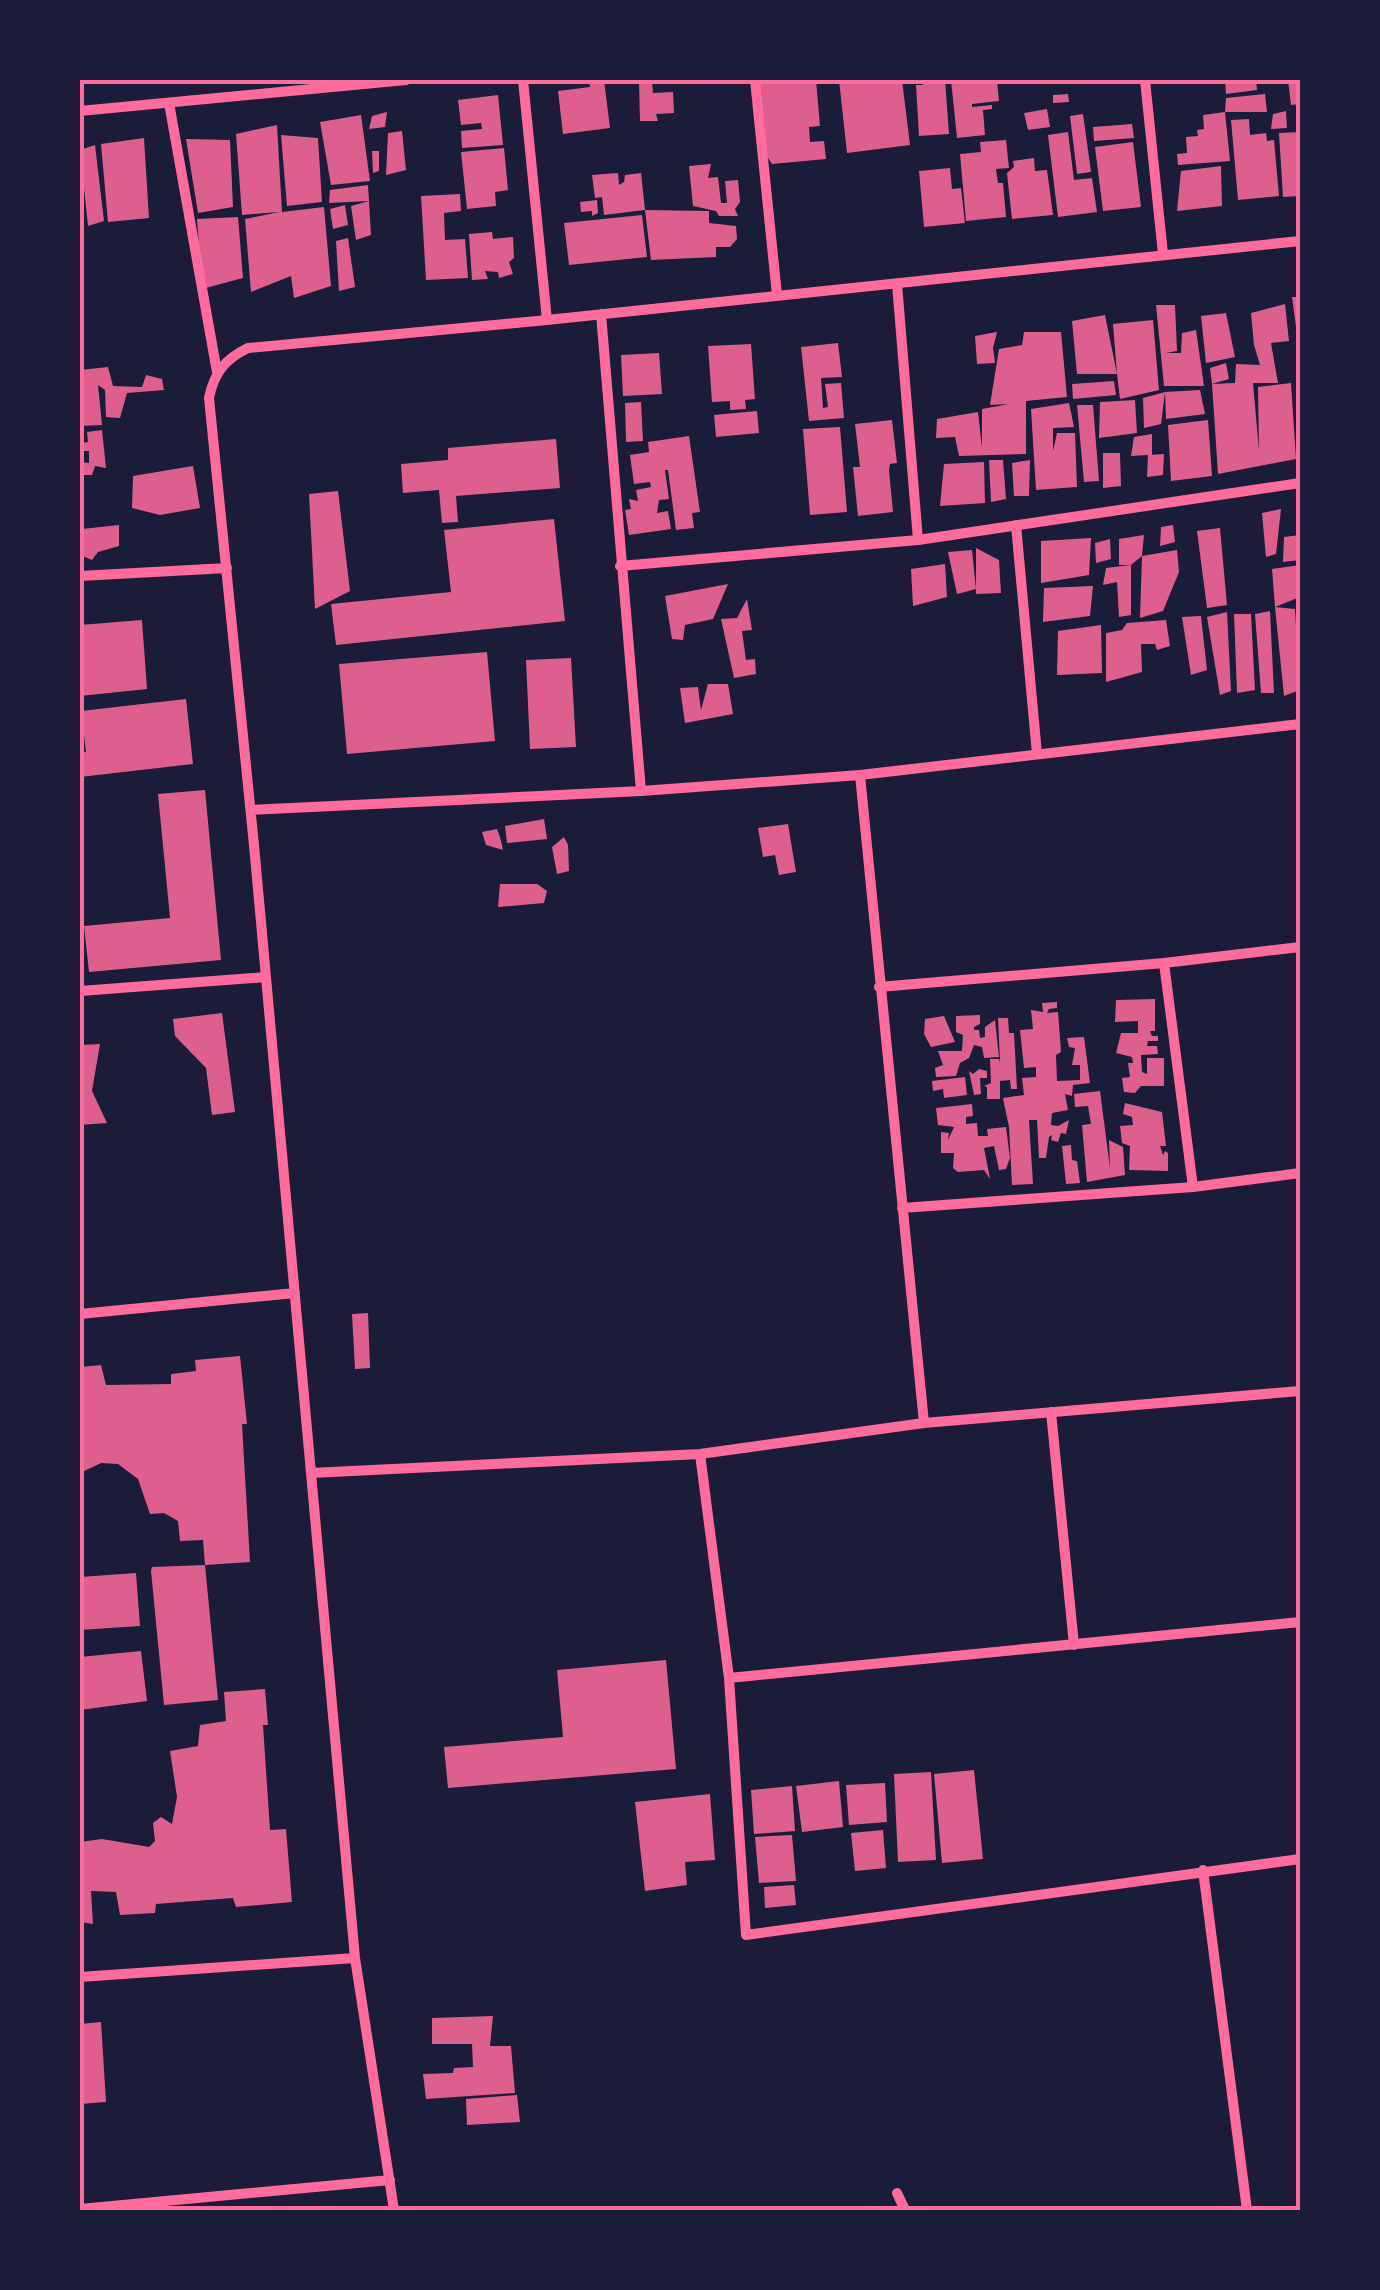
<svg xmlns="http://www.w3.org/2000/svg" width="1380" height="2290" font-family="'Source Sans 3',sans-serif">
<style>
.building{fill:#dd5f8e}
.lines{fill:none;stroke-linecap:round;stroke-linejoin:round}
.minor{stroke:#ff6b9d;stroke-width:10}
.neatline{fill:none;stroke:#ff6b9d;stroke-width:4}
</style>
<rect width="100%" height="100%" fill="#1b1b3a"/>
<path class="building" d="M589 80H604L610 128 563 134 558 91 590 87Z
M759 80H816L820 126 809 127 810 142 824 141 826 159 772 164 763 150Z
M839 80H902L910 145 847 153Z
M922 80H945L949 134 919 136 916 85H923Z
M951 80H997L999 101 972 104V107L992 105V109L983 110 985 135 957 138Z
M1225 80H1256L1257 90 1226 94Z
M1288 80H1300V104L1291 105Z
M639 81H652L653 93 673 92 674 113 656 114 658 121H640Z
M1068 94 1069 102 1053 103V95Z
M1265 94 1267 112H1225L1226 98Z
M498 95 503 145 462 148 461 131 482 129 481 123 461 125 458 100Z
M1047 109 1050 127 1028 130 1024 113Z
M1286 111 1287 128 1271 129 1273 114Z
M387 112 385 127 369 129 372 116Z
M1225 112 1230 161 1178 165 1177 154 1187 153 1186 137 1198 136 1197 130 1204 129 1203 115Z
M1083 114 1091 172 1077 174 1070 116Z
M361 115 370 181 331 185 320 122Z
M1249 119 1250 135 1266 133 1267 141 1274 140 1279 196 1238 200 1231 120Z
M1132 124 1134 138 1094 141 1093 127Z
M277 125 282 212 324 207 331 286 294 298 291 276 251 292 245 219 279 212 242 215 236 134Z
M402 131 406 170 386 175 388 133Z
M1068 132 1074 180 1092 178 1097 212 1058 217 1048 135Z
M1300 132V196L1283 197 1279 133Z
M281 135 318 138 322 202 287 206Z
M144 138 149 218 108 222 101 144Z
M186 139 230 140 233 207 198 213Z
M1006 140 1009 168 996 169 998 183H1003L1006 217 966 221 960 154 981 152 980 142Z
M1133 142 1141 207 1103 211 1095 147Z
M95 145 104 221 88 226 80 150Z
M504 148 508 190 495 192 496 206 467 209 461 152Z
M372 151H379V171L373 173Z
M1034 158 1035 171 1047 170 1053 215 1012 219 1007 173 1014 167 1013 161Z
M711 164 708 178 718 177 721 203H727L725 181 738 180 740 202 735 209 738 216H719L716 211 693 206 689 166Z
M1221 166 1222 206 1177 211 1181 171Z
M950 168 952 189 961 188 965 223 924 227 919 171Z
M618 173 619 185 624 182 625 175 641 173 645 210 604 215 602 197 595 198 592 175Z
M368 185 369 201 371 235 356 240 351 206 369 201 329 203 330 190Z
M460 194 461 211 444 213 445 240 465 239 468 278 426 280 421 196Z
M597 200 598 213 592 216V211L581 212 580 202Z
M345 205 348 225 333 229 330 209Z
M645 210 709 211V223L736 226 737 239 730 247H716V257L651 260Z
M642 215 647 257 569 265 564 223Z
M238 217 243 278 202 289 197 219Z
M492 232 493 239 513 237 514 258 509 262 513 274 499 278 498 272 485 271 488 279 472 280 469 234Z
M348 238 355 287 339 291 336 241Z
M1292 297H1300V341H1298Z
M1285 304 1289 341 1271 343 1278 383H1253L1259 451 1258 387 1291 383 1296 459 1218 474 1212 384 1235 383 1236 364 1260 365 1254 345 1251 313Z
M1156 305H1175L1177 351 1166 353H1181L1182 333 1196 330 1204 386H1164Z
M1226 313 1235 357 1206 363 1201 316Z
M1105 315 1117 374 1113 324 1153 320 1159 390 1120 399 1117 374H1077L1072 321Z
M997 332 993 348 995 363 977 364 975 336Z
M1024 332H1061L1067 397 1026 401V454L959 456 955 437 936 438 937 419 978 412 982 448V409L1009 404 990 405 999 349 1022 345Z
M838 343 842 377 821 378 823 408 828 407 825 384 841 383 844 418 809 421 801 347Z
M751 344 755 399 745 400 746 409 730 410V401L712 402 708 346Z
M659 353 662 394 623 396 621 355Z
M1226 363 1229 379 1212 384 1210 368Z
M108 367 113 386 142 387 146 375 162 379 164 390 127 393 120 418 106 417 105 390 98 385 102 425 80 426V370Z
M1114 381 1116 395 1073 399 1072 384Z
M1200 390 1205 414 1166 419 1165 392Z
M1165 392 1161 424 1144 428 1143 398Z
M1135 400 1137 433 1099 438 1100 402Z
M641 402 643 441 626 442 625 403Z
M1069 403 1074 427 1053 428V451L1057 433H1075L1077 487 1036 490 1031 409Z
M1077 405H1093L1099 481 1084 482Z
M757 411 759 433 716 437 714 415Z
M892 420 897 463 890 464 889 470 893 512 858 516 853 467H860L855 424Z
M1208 420 1212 476 1171 481 1168 425Z
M840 427 847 512 810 515 803 429Z
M102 430 106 468 95 466 92 475H80V462L89 463V451H80V443L88 442 87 432Z
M1152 434V455H1148L1164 454 1163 475 1147 477 1148 455 1131 456 1134 437Z
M689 436 700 512 692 513 694 528 676 530 668 470H665L669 499 659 500 657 513 668 511 671 529 629 535 625 510 631 509 629 499 638 501 636 490 651 487 650 482 634 484 630 455 649 452 648 442Z
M556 439 560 488 456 496 458 522 442 523 439 490 403 493 401 464 448 460V448Z
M1103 453H1120L1121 486 1103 488Z
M989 460H1003L1006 499 991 502Z
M1030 460 1029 496H1014L1012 463Z
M984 462 985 503 940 506 944 464Z
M193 466 200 508 160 515 132 508 133 476Z
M338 491 350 591 315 609 309 494Z
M1281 509 1276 554 1266 557 1262 513Z
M554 519 565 621 336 645 331 604 451 592 444 530Z
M119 525V546L98 552 92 560 80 555 82 529Z
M1173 525 1175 542 1160 546 1161 527Z
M1220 528 1227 605 1207 608 1197 531Z
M1144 535 1142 556 1131 565V615L1119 617 1117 582 1103 585 1106 568 1131 565H1119V539Z
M1300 535V560L1283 562 1284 537Z
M1091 538 1089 575 1041 583V541Z
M1110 539 1111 559 1096 563 1095 543Z
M976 548 999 560 1001 593 976 594V589L957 594 948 552 972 550 976 589Z
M1177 550 1179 572 1163 611 1140 618 1142 556Z
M945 564 947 597 913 606 911 569Z
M1300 565V597L1275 607 1272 569Z
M728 584 713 619 685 625 683 640 672 639 665 596Z
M1093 586 1090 616 1043 622 1044 588Z
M747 599 752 630 742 631 746 660 755 659 756 674 734 678 721 619 737 618Z
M1275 607 1295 609 1300 690 1284 696Z
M1270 611 1274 693H1261L1255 614Z
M1227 612 1231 691 1220 695 1207 617Z
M1234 614H1251L1255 690 1237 693Z
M1201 616 1207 670 1191 675 1182 617Z
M142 620 147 689 80 696V625Z
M1166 620 1170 646 1157 650 1155 644H1141L1142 672 1106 682V633L1122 630 1127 623Z
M1101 625 1102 673 1057 675 1058 631Z
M487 652 495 741 347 754 339 664Z
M571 658 576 747 530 749 526 660Z
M708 684H728L733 714 685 723 680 688 698 687 701 710Z
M186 699 193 764 80 777V753L86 752 81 711Z
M205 790 221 960 89 972 84 926 170 918 158 794Z
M544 819 547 839 507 843 505 826Z
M788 824 796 872 779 875 775 855 763 857 758 828Z
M497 829 500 837 503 850 486 845 482 832Z
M564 837 568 845 569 871 557 874 552 847Z
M500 884H537L547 891 544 903 498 907Z
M1155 999V1031H1150L1152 1036H1158V1041H1148L1147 1046H1157L1158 1054 1141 1055 1142 1072 1147 1074V1058H1164V1086H1141L1135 1093 1124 1092 1122 1078 1130 1077 1128 1063H1133L1132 1057 1116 1053 1121 1033H1138V1021L1115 1022 1116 1000Z
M1057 1002V1008L1049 1009 1047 1013 1058 1012 1061 1052 1056 1055 1057 1081 1080 1080V1065H1072L1075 1048 1069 1047 1067 1038 1084 1037 1090 1083 1073 1085 1072 1096 1065 1094 1068 1110 1052 1113 1051 1125 1058 1126 1069 1120 1066 1134 1061 1133 1058 1142 1051 1140 1052 1135 1049 1137 1046 1158H1039L1037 1120H1029L1033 1184 1012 1185 1009 1127 1003 1098 1024 1095 1022 1078 1036 1077V1067L1024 1068 1020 1030 1033 1029 1031 1010 1043 1012 1042 1003Z
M222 1013 235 1112 212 1115 206 1068 175 1036 173 1019Z
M980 1015V1024L974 1027V1030H979L980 1038 985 1037V1027L995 1020 999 1057 984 1058 982 1047 974 1045 969 1058 960 1063 956 1076 936 1077 935 1068 943 1065 938 1051H962L963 1035 956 1032V1016Z
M944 1016 955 1042 931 1047 924 1034 925 1019Z
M998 1018H1008L1009 1033H1014L1017 1089H1011L1010 1080 1000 1081V1099H987V1087L984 1086 991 1083 990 1059H999L1000 1062Z
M100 1044 92 1091 107 1123 80 1125V1045Z
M979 1069 987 1071V1078H980L981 1094 974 1095 969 1071 973 1074Z
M965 1077 967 1095 944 1098 943 1089 933 1091 932 1081Z
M1100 1091 1110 1168 1109 1140 1123 1147 1125 1175 1087 1182 1082 1125 1091 1124 1088 1106 1075 1107 1074 1094Z
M1125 1103 1162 1112 1166 1146H1160L1163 1155 1165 1151 1168 1153V1171L1129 1170 1130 1146 1122 1143 1120 1126 1133 1125 1132 1117 1123 1114Z
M972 1104 973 1116 966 1117V1124L977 1123 978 1136H988L987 1129 1006 1127 1010 1158 1006 1169 999 1170 994 1146 984 1148 990 1179 984 1170 958 1172 953 1168 954 1153H941V1132L949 1133 948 1140 954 1127 938 1125 936 1108Z
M1071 1145 1072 1160 1077 1161 1080 1183 1066 1184 1062 1146Z
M368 1313 370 1368 355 1369 352 1314Z
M240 1356 247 1424H242L250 1562 205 1565 203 1540 180 1541 178 1521 164 1513 150 1514 138 1479 118 1464 101 1463 80 1473V1367L101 1365 106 1385 171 1384V1374L196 1371 195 1360Z
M205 1565 218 1700 164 1705 151 1571 152 1567Z
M136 1573 140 1626 80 1630V1577Z
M141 1651 147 1701 80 1710V1657Z
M666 1660 676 1769 448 1788 444 1747 563 1737 557 1670Z
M265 1689 268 1725H263L270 1830 286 1829 292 1902 236 1907 233 1898 156 1904 155 1913 120 1915 116 1892 91 1891 93 1924 80 1922V1842L102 1839 149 1847 155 1841 153 1823 161 1817 172 1824 177 1797 170 1751 198 1746 200 1725 226 1721 224 1692Z
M974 1770 983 1859 942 1863 934 1774Z
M931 1772 936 1860 898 1862 894 1774Z
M839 1781 843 1827 802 1832 796 1786Z
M885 1783 887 1822 849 1825 846 1785Z
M792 1786 795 1831 754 1834 751 1790Z
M710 1794 715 1860 685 1862 687 1885 645 1891 635 1802Z
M883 1830 886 1868 855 1871 851 1833Z
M792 1835 796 1881 759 1883 755 1837Z
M794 1885 796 1905 765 1908 764 1887Z
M493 2016 490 2046H511L515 2093 426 2099 423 2074 453 2073 454 2068 473 2067 472 2044H432V2018Z
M101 2022 106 2102 80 2104V2024Z
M517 2095 520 2122 467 2125 466 2099Z"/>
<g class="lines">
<path class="minor" d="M523 80 547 320
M755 80 777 295
M1145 80 1163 254
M169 103 217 372
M80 111 406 80
M897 284 918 540
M601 314 641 791
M1016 525 1037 754
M620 566 918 540 1300 483
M80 576 227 568
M860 775 924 1423
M251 810 641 791 860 775 1300 724
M1164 963 1193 1187
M879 987 1164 963 1300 947
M80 991 266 977
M902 1208 1193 1187 1300 1173
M80 1314 295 1293
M1051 1412 1074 1645
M700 1454 729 1678 746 1935 1300 1859
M311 1473 700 1454 924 1423 1300 1391
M729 1678 1300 1622
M1203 1870 1247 2210
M80 1977 355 1958
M897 2193 905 2210
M80 2209 390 2180
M394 2210 355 1958 254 845 209 398C214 373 225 359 248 348L547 320 1300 241"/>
</g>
<rect width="1380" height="2290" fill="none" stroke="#1b1b3a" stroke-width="165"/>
<rect x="82" y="82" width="1216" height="2126" class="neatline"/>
</svg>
